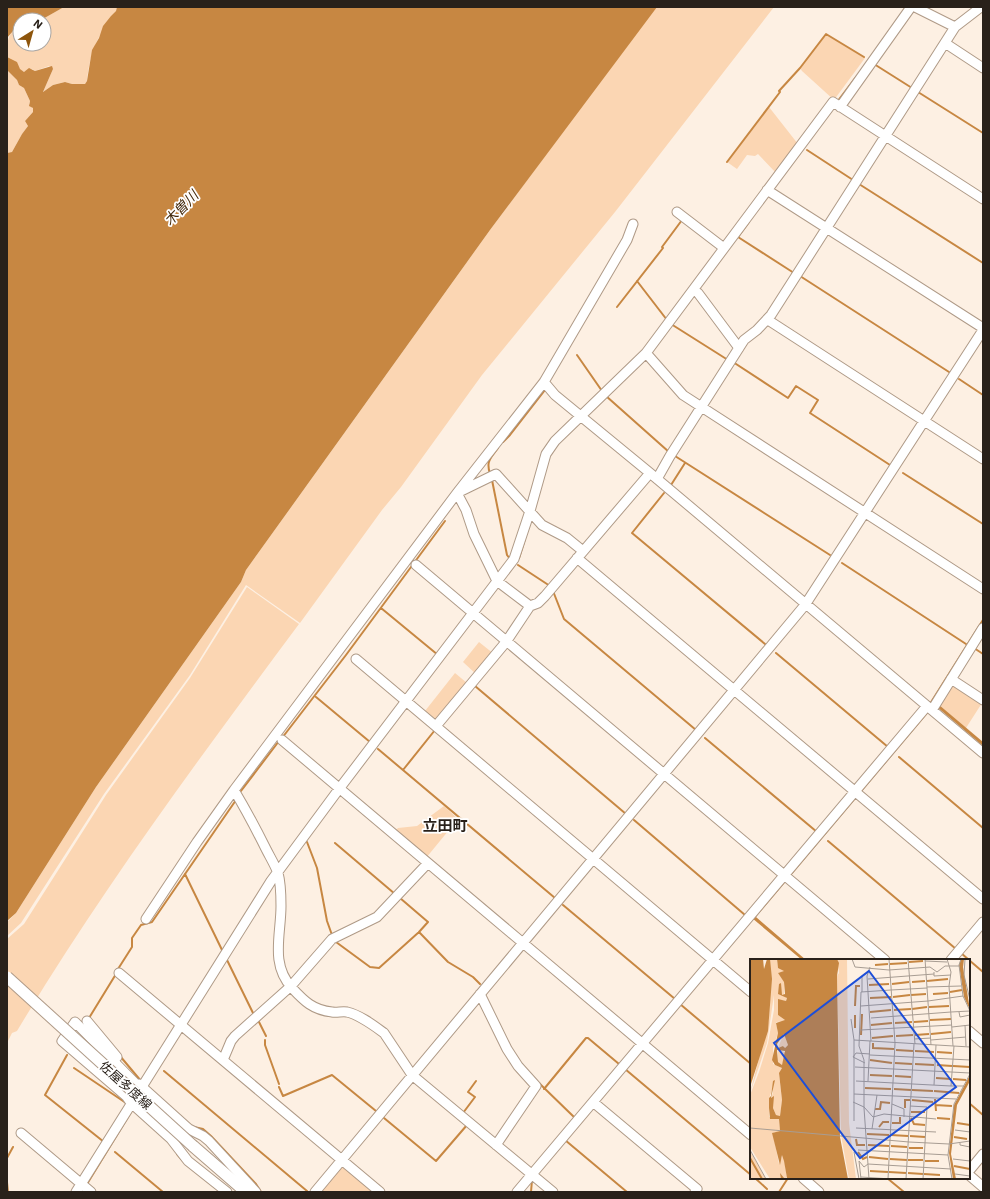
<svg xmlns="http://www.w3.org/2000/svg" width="990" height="1199" font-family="'IBM Plex Sans','Noto Sans JP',sans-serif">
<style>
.green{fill:#fbd6b3}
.water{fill:#c78742}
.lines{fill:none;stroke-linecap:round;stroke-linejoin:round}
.stream{stroke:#c78742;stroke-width:2}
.minor-casing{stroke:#af9a87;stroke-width:11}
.major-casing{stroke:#af9a87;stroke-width:13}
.minor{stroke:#fff;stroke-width:9}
.major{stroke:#fff;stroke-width:11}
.major-bridge-casing{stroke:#af9a87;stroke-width:13;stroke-linecap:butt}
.major-bridge{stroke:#fff;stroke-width:11}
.labels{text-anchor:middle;stroke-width:3.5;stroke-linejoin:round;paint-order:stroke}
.street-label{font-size:13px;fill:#29211a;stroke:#fff}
.water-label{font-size:14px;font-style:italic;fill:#462b0d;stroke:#fff}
.quarter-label{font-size:15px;font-weight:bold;fill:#29211a;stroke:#fff}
.inset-river{fill:none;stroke:#c78742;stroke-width:2}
.inset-road{fill:none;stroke:#a89d93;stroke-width:1}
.view{fill:#1d4ed8;fill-opacity:0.15;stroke:#1d4ed8;stroke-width:2}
.inset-edge{fill:none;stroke:#29211a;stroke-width:2}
</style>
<rect width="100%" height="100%" fill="#fdf0e3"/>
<path class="green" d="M64 7 117 8 116 11C98 35 90 51 87 81L85 84H72L65 82 53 85 43 92 53 69 49 66 35 71 32 69 24 72 20 70 17 64 7 58C7 44 6 33 20 26V44H44V20H41Z
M655 7H774L615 212 482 375 401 487 382 510 300 623 246 585 190 675 104 794 21 923 7 936V922L16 913 96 787 241 582 246 570 490 230Z
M826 34 865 58 834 100 802 71 800 68Z
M7 70 17 80 19 85 24 88 30 101 29 104 33 108V112L25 121 28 126 22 134 12 152 7 153Z
M769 107 798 144 777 174 758 154 755 156 747 155 737 169 727 162Z
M247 587 299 624C201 756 102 889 17 1031L12 1033 7 1043V939L24 924 106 795 190 678Z
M479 642 494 654 476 674 463 662Z
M455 673 467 683 437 720 425 711Z
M951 682 982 703 966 728 938 704Z
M444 806 458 819 426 858 394 832 398 828 417 826Z
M342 1166 377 1192H321Z"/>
<path class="water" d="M7 7H64L41 20H20V26L13 31 7 38Z
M117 7H657L490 230 246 570 241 582 96 787 16 913 7 921V153L12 152 22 134 28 126 25 121 33 112V108L29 106 30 101 24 88 19 85 17 80 7 70V57L17 62 20 69 24 72 29 68 35 71 52 66 53 69 43 92 53 85 65 82 72 84H85L87 81 92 50 99 38 103 26 111 16 116 11Z
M983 618V624L932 704 930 702Z
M938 704 983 742V746L937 707Z
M927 711 929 712 756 917 806 960H802L752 918Z"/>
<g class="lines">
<path class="stream" d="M874 64 912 88
M918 92 983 133
M837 102 856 77
M807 150 853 180
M727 162 780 92 779 91 800 68 826 34 864 57
M859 184 983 263
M738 237 749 222
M738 237 794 273
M800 276 949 372
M637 281 667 320
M617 307 663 248 662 247 682 220
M671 324 728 360
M577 355 602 391
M734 361 733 362 788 398 796 386 818 400 810 413 890 465
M959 379 983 395
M606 396 669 452
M503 442 510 435 545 390
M675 456 830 555
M903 473 983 524
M490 474C486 461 490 459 498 448
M492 480 507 555 510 559
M671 485 685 463
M664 493 632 533 765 644
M519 558 525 539
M842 563 966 644
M518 565 550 586
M553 591 564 619 696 730
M381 608 438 655
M974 648 983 654
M776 653 888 747
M475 686 626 814
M316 697 370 742
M282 738 346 655 445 521
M705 738 817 832
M378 749 555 898
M899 757 983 828
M403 770 435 730
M241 791 279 741
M634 820 745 915
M828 841 956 949
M307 842 317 868 327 921 332 935
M335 843 395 894
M185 874 223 952
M400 898 428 922 419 932
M563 905 675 999
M336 942 370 967 379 968 419 932 448 962 473 977 480 984
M961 953 969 960
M227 960 254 1015
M969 960 983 972
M118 969 132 947V938L141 925 152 922 236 800
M680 1004 751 1064
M89 1018 116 974
M258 1020 266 1036
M265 1040V1045L279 1084
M67 1055 45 1095 104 1142
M120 1056 141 1081
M74 1068 126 1103
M625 1069 751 1175
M164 1071 307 1191
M539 1083 575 1118
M279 1087 283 1096 332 1075 376 1111
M544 1089 586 1038H588L619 1064
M969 1103 983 1115
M463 1113 475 1097 468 1092 476 1081
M384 1118 436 1161 467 1125
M194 1127 203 1129 211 1136 256 1184 261 1192
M565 1140 627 1192
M115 1152 163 1192
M177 1154 183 1161
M7 1158 13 1147
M755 1178 767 1189
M887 1178 904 1192
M7 1182 8 1192
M87 1184 131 1112
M531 1192 532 1180
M779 1192 788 1178"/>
<g class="minor-casing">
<path id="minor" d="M915 7 955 27
M945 43 983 68
M840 107 911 7
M767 190 983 328
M677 212 724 248
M693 290 698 293 739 348
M768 320 983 459
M646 353 683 395 983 589
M544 382 555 395 650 473 983 753
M657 479 670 456 744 340 757 330 771 315 955 27 981 7
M577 558 983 899
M416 565 885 960
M530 606 497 581 474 534 466 510 457 493 496 474 542 525 567 538 583 551
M356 659 751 992
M951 679 983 700
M932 710 983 628
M436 726 506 642 530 606 538 603 545 596 650 473
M282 740 751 1135
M234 790C246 810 256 829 266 849 270 857 275 865 278 873 281 884 281 896 281 906 281 935 270 964 292 988 304 1001 313 1010 332 1012 337 1013 342 1011 347 1012 360 1015 373 1025 384 1033L412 1075 553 1192
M146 919 197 842 234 790 457 493 544 382 627 240 633 224
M951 960 983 922
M119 973 380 1192
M480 994 507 1049 518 1066 536 1086 496 1145
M87 1021 117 1057
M969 1031 983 1043
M223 1060 231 1041 235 1036 291 986 332 939 377 917 428 863
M139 1084 189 1129 203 1136 209 1141 256 1192
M141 1089 75 1022 62 1041 126 1096 131 1103 171 1139 188 1161 227 1192
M593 1102 697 1189 695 1192
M21 1133 91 1192
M969 1171 983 1154
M969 1175 983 1187
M803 1178 819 1192
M76 1192 271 881 339 789 514 559 530 511 546 454 555 441 646 353 833 102 983 199
M315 1192 805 605 983 330
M517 1192 927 706"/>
</g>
<g class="major-casing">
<path id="major" d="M193 1146 246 1192"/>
</g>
<use href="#minor" class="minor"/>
<use href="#major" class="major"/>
<g class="major-bridge-casing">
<path id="major-bridge" d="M7 977 193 1146"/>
</g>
<use href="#major-bridge" class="major-bridge"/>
</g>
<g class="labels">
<g class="street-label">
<text transform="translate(126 1085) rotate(42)" y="5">佐屋多度線</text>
</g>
<g class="water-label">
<text transform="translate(181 208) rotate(-46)" y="5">木曽川</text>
</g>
<g class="quarter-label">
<text x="445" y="831">立田町</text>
</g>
</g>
<g transform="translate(750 959)">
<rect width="220" height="220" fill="#fdf0e3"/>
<path d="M20 0H27L28 9H46L28 14 34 22V37L37 39 36 42 28 41V56L35 61H49L26 63 28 74 23 89V105L32 109H43H32L29 115 32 141 30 157 26 156 23 149 21 141 23 133V127L19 140V158L29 160 30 172 23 174 29 205 32 198 28 180 30 175 37 218 35 220H20L0 188V136L9 113 18 84 24 51V36L17 84 0 134 19 61ZM87 0H97L99 164 106 220H99L91 176 87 17 89 14ZM34 74 38 86 34 90V87L28 89ZM28 90 36 94 32 106 28 103ZM0 192 16 220H0Z" fill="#fbd6b3"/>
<path d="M0 0H13L14 10 17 0H20L22 20 18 72 0 128ZM27 0H87L89 4 87 17 90 178 98 220H31L30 214 34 219H37L34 202 32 196 30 206 22 174 30 172 29 160H20L19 149V139L21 137 23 122 25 121 21 139 24 137 23 149 26 156 30 157 32 141 29 114 32 109 25 106 22 101 28 74 26 64 35 61 28 56V40L36 42 37 39 28 35 29 25 31 24 32 36 35 35 34 23 28 14 34 12 28 9ZM34 75 38 86 35 89 33 87 28 89 27 85ZM27 91 35 92 32 106 28 103ZM211 0H214L213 8 220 51 214 38 209 6ZM220 116V122L207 146 201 195 206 220H203L199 194 204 146Z" fill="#c78742" fill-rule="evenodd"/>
<path class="inset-river" d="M159 3 173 2M140 5 157 4M125 6 138 5M177 22 198 20M162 23 175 22M142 25 159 23M119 26 139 25M200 33 212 31M183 35 198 34M161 36 176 35M143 38 160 36M120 39 141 38M105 47 106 27H110M179 48 199 47M162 50 177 48M144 51 161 50M120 53 141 51M105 56V69M180 61 201 60M164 63 178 62M145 64 162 63M121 66 142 64M181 75 201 73M111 76 112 55M165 76 179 75M146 77 163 76M122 79 143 77M123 84V89L144 90M146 91 163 92M165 92 184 93M187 93 202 94M120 101 142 104M145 104 162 105M165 105 184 106M187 106 202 107M203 107 220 108M120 116 142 117M145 117 161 118M186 119 201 120M203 120 216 121M115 129 141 130M144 130 161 131M162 131 183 132M184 132 209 134M185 140 186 152M162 141 183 143M185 146 202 147M155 149V141H160M125 150H130L131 143 140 144M161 153H175M161 159 164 165 175 166M187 159 200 160M142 164H150V158M207 164 220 166M129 168 133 163H139M117 175 139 176M141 176 158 177M160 177 175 178M204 178 217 180M106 180 107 186H115M118 186 139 187M141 187 157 188M159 189H173M108 193 113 200 117 198M119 198 138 200M0 199 12 220M140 200 157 201M158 201H173M175 202H189M204 207 220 210M120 212 138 213M139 213 156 214M158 214 173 215M174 215 190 216"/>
<path class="inset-road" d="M102 0 105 8 139 11M158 0 165 85M175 0 181 86M197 0 201 13 199 27 203 87M211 0 209 6 213 37 220 52M215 0 214 16 220 41M175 2 197 3M120 8 117 17 121 82M139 11 180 8 187 13 195 7H209M184 13V17L201 16M112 18V33M118 20 184 15M177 28 211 27M141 31 177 29M178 42 213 37M111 47 178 42M201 53 220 52M209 53 210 58 220 56M121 59 201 53M101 60 104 81V162M215 66 216 87M202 68 220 66M111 71 202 66M164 80 181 79M104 81 220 88M181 81 216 78M204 87 201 127H214M120 96 220 101M115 104 103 98 106 94 120 95M105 108 220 114M106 122 201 127M118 122 120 82M184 126 186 86M104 135 206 140M103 143 114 148 123 158 134 155 186 160M142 145 154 150V158M160 147 177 148 173 220M0 169 159 183 199 185 220 182M106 169 186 173M122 170 127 136M205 171 220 173M210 184V186L220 188M0 191 16 220M108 191 198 196M104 193 109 220M203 200 220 202M109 202 114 208 118 205 201 210M109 202 111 220M205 215 220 217M111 218 141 220M119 220 114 149V101L109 87 111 33 141 31M138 220 145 84 139 0M156 220 164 85M202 220 198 196 204 145 220 115"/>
<path class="view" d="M119 12 206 128 110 199 24 84Z"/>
<rect width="220" height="220" class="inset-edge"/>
</g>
<rect width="990" height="1199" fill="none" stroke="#29211a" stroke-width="16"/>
<g transform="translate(32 32) rotate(37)"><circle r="19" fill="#ffffff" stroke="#a9a6a3"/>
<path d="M0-3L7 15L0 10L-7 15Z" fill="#8d550c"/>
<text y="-6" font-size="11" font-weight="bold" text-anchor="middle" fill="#29211a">N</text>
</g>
</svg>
